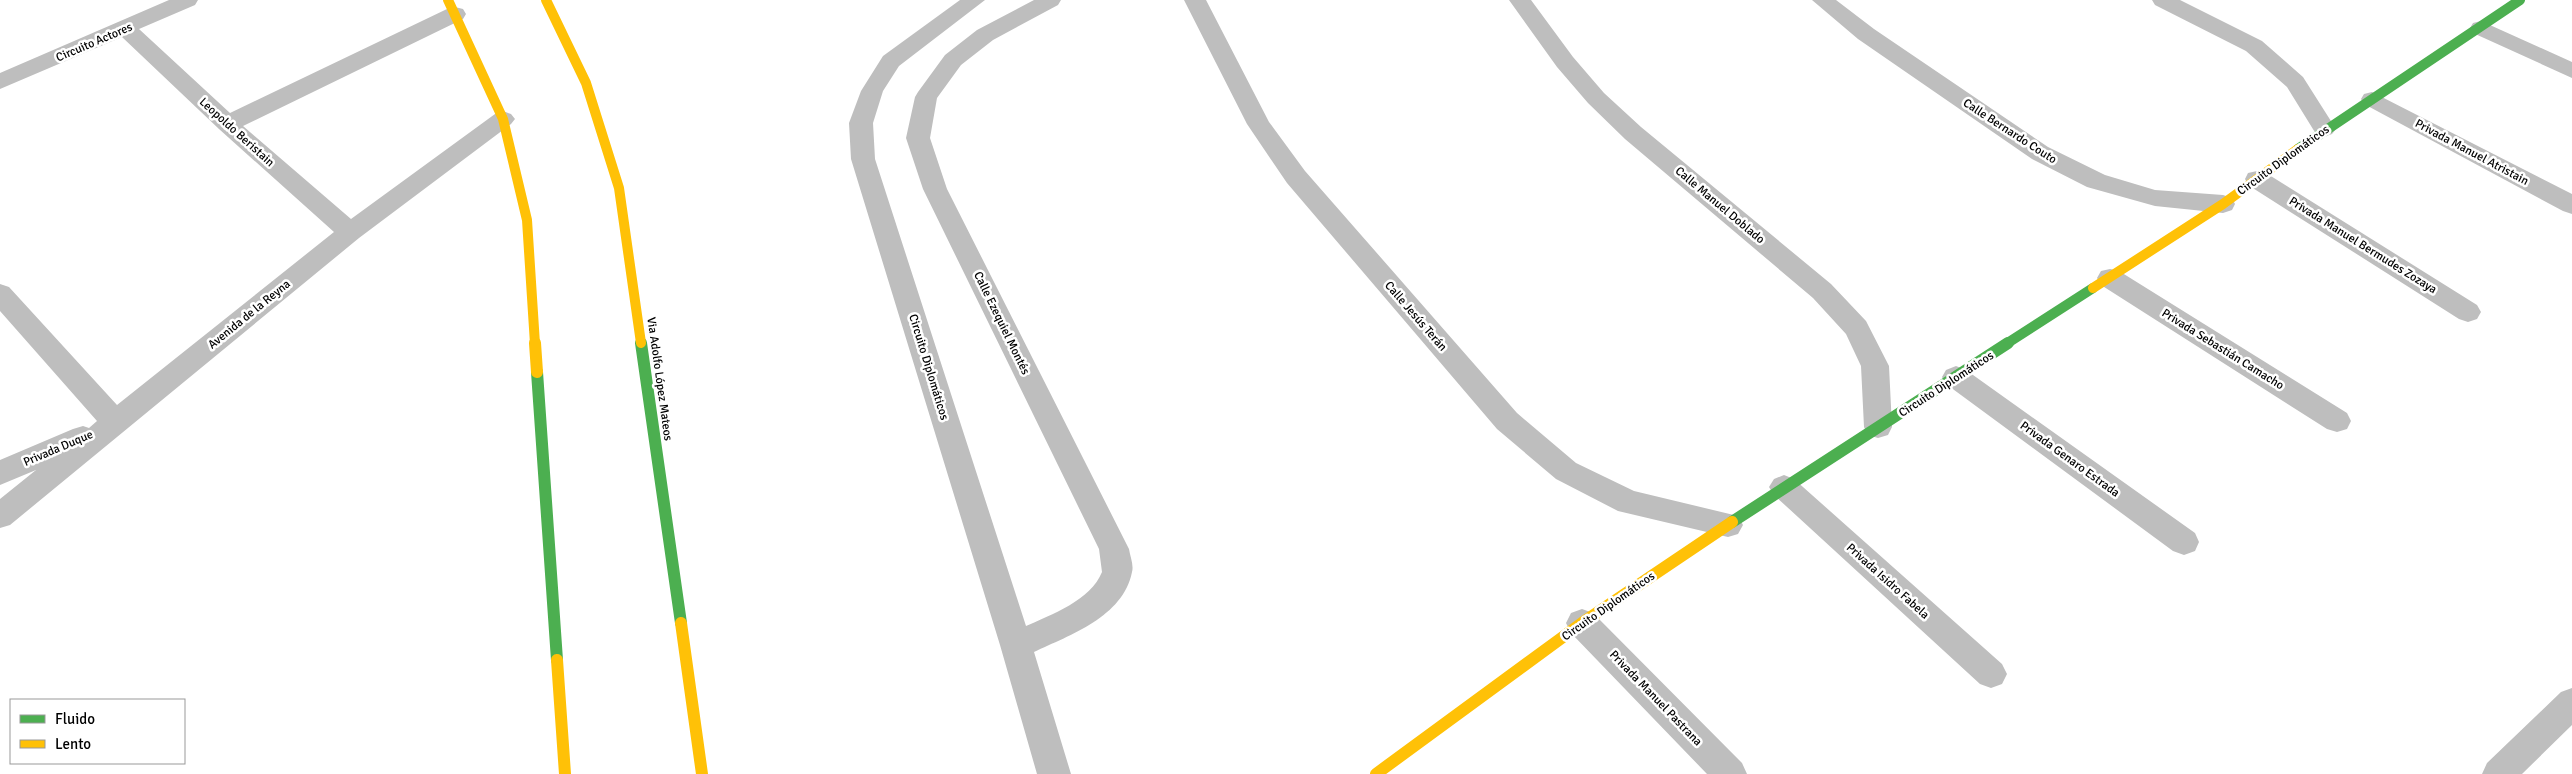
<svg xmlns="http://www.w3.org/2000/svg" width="2572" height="774" font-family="Signika,sans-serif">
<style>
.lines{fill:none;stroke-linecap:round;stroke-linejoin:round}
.street{fill:#bebebe;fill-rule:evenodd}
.fast-far1{stroke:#4caf50;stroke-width:10}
.fast{stroke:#4caf50;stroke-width:12}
.slow-far1{stroke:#ffc107;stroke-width:10}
.slow{stroke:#ffc107;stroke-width:12}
.labels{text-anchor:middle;stroke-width:5;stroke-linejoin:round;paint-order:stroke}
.street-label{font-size:12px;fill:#000;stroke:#fff}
</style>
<rect width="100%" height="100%" fill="#fff"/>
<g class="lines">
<path class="street" d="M169 0H198L195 5 139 29 230 113 447 9 455 7 463 9 466 14 463 19 243 126 351 219 495 114 503 111 511 114 515 119 511 124 359 238 10 525 0 528V499L36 470 0 485V460L73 429 83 426 89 428 97 421 0 311V284L9 287 117 405 334 232 219 129 122 37 0 89V73Z
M960 0H985L899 66 883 91 873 123 875 159 1026 626C1051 615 1091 600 1102 572L1099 549 923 189 906 138 915 97 918 92 945 55 977 30 1034 0H1061L1058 5 993 40 961 65 937 98 930 138 947 189 1129 549C1130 556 1134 565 1132 572 1123 617 1070 635 1034 652L1071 774H1037L1000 645 851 159 849 123 861 91 883 56Z
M1184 0H1206L1269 122 1305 171 1517 413 1576 463 1634 491 1738 516 1743 525 1738 534 1728 537 1618 511 1556 479 1497 429 1287 183 1247 124Z
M1509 0H1531L1573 57 1604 93 1641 127 1831 284 1866 321 1889 366 1892 427 1888 435 1878 438 1868 435 1864 427 1861 366 1846 334 1813 298 1625 139 1588 103 1557 67Z
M1812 0H1836L1874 29 2048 147 2105 175 2155 190 2223 195 2232 198 2235 204 2232 210 2223 213 2155 206 2087 187 2032 159 1858 39Z
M2152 0H2180L2262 41 2303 77 2336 129 2332 134 2324 137 2316 134 2287 87 2246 51 2155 5Z
M2481 21 2572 62V78L2473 33 2470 28 2473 23Z
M2372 92 2572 194V214L2563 211 2364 104 2361 99 2364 94Z
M2257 171 2266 173 2477 305 2481 312 2477 319 2468 322 2459 319 2248 185 2245 179 2248 173Z
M2110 269 2119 271 2347 413 2351 421 2347 429 2337 432 2327 429 2101 285 2097 278 2101 271Z
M1956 366 1966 370 2195 533 2199 542 2195 551 2184 555 2173 551 1946 384 1942 377 1946 370Z
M1784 475 1794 479 2002 664 2007 674 2002 684 1991 688 1980 684 1774 495 1769 487 1774 479Z
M1582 609 1593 613 1742 763 1747 774H1707L1571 633 1566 623 1571 613Z
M2572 688V725L2522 774H2482L2487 763 2561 692Z"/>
<path class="fast-far1" d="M2298 149 2520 0
M2006 344 2093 288"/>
<path class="fast" d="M641 343 681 623
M537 372 557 660
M1732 522 2008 343"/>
<path class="slow-far1" d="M448 0 503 119 527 220 535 344
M546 0 586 83 619 188 641 343
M2093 288 2223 204 2298 149"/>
<path class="slow" d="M535 343 537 372
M681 623 702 774
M557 660 565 774
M1376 774 1582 623 1732 522"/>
</g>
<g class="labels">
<g class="street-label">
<text transform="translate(94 42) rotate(-23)" y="4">Circuito Actores</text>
<text transform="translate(2010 131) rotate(33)" y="4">Calle Bernardo Couto</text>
<text transform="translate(237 132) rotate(42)" y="4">Leopoldo Beristain</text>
<text transform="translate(2472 152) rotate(28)" y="4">Privada Manuel Atristain</text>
<text transform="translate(2283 160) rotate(-36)" y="4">Circuito Diplomáticos</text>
<text transform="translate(1720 205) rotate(40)" y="4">Calle Manuel Doblado</text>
<text transform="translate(2363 245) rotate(32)" y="4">Privada Manuel Bermudes Zozaya</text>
<text transform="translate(249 314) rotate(-39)" y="4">Avenida de la Reyna</text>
<text transform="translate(1416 316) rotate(49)" y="4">Calle Jesús Terán</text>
<text transform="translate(1002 323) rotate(64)" y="4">Calle Ezequiel Montés</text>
<text transform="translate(2223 349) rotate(32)" y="4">Privada Sebastián Camacho</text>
<text transform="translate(929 367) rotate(73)" y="4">Circuito Diplomáticos</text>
<text transform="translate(660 379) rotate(82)" y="4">Via Adolfo López Mateos</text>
<text transform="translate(1946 384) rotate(-33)" y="4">Circuito Diplomáticos</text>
<text transform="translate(58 448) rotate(-23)" y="4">Privada Duque</text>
<text transform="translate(2070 459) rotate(36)" y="4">Privada Genaro Estrada</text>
<text transform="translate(1888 581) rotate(42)" y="4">Privada Isidro Fabela</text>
<text transform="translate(1608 606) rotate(-35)" y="4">Circuito Diplomáticos</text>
<text transform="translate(1656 698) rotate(46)" y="4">Privada Manuel Pastrana</text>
</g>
</g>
<rect x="10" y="699" width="175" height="65" fill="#ffffff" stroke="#999999"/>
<rect x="20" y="715" width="25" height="8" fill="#4caf50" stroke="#999999"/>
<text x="55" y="724" font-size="15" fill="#000000">Fluido</text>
<rect x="20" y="740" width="25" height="8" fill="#ffc107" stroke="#999999"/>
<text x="55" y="749" font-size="15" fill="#000000">Lento</text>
</svg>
